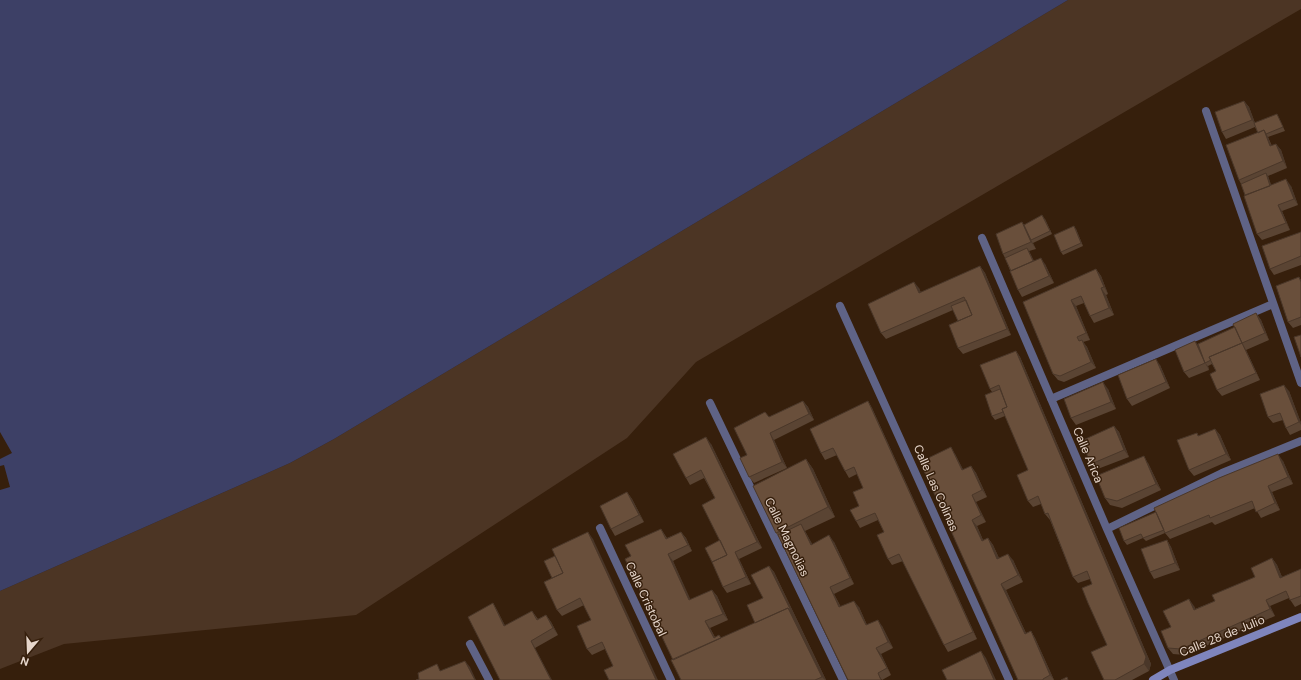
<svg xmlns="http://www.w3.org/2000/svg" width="1301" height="680" font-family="'DM Sans',sans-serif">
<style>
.green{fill:#4c3524}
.water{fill:#3d4066}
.pier{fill:#361f0c}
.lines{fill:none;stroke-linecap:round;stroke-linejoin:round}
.street{stroke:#5f6386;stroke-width:8}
.secondary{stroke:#7f85bd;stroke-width:8}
.wall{fill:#5a4433}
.shaded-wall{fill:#4a3729}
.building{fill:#694f3b;stroke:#4a3729}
.labels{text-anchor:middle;stroke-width:3;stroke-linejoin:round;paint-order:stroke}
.street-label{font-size:12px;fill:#e6d6cb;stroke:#361f0c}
</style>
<rect width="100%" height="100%" fill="#361f0c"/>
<path class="green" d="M1068 0H1301V9L696 362 627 438 356 615 64 644 0 669V591L290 463 334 439Z"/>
<path class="water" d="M0 0H1068L334 439 290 463 0 591Z"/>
<path class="pier" d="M0 432 12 453 0 459Z
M4 465 10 487 0 490V466Z"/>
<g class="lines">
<path class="street" d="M1206 111 1301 383
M982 238 1107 529 1174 680
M840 306 1009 680
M1051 399 1273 304
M710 403 843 680
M600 528 671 680
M1107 529 1222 473 1301 441
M470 644 489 680"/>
<path class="secondary" d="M1153 680 1170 670 1301 617"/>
</g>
<path class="wall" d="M1244 101 1249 107 1255 123 1279 118 1285 131 1268 137 1272 146 1276 144 1281 150 1287 168 1268 176 1271 185 1291 186 1298 205 1282 211 1290 230 1262 240 1257 234 1245 195 1241 184 1239 180 1258 133 1255 127 1226 139 1222 132Z
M1045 219 1052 234 1033 243 1036 249 1029 251 1034 261 1045 264 1054 283 1022 297 1018 290 1005 258 1003 254 1022 222 1024 225Z
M1076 229 1083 246 1063 255 1061 252Z
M1301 232V265L1274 275 1270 269Z
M980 266 985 273 1011 335 963 354 958 348V321L953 310 886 339 881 333 919 288 921 293Z
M1096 269 1101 276 1108 294 1106 295 1114 315 1094 323 1090 316 1084 303 1076 306 1090 340 1083 342 1087 347 1096 368 1064 382 1058 380 1053 374 1023 302Z
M1299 277 1301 280V325L1293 328 1288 322Z
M1256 313 1261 320 1269 340 1246 350 1260 380 1222 396 1217 390 1216 371 1212 364 1208 366 1209 370 1189 378 1184 372 1198 344 1235 327Z
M1016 351 1020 357 1151 664 1149 671 1132 680H1104L1107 645 1092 584 1090 579 1078 583 1073 577 1050 520 1045 514 1041 504 1033 507 1028 501V470L1005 416 995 420 992 416V392L990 389Z
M1160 365 1170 388 1132 406 1127 399Z
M1108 389 1116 409 1076 425 1071 418Z
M1289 391 1301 423V430L1290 435 1286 428 1283 420 1273 423 1268 417Z
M803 401 808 407 814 420 774 440 787 468 754 483 749 477 747 455 769 417Z
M868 401 872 408 977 639 948 652 944 645 903 561 892 565 888 559 884 532 878 520 860 528 856 521 863 488 857 474 849 478 845 471 837 455 825 460 821 453Z
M1114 426 1119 432 1129 457 1095 470 1091 464Z
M1215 429 1220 435 1231 460 1194 476 1189 470 1197 433 1199 436Z
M711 444 762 548 739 559 751 584 727 593 723 587 712 562 720 540 715 498 704 478 690 485 686 478Z
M955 454 963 470 971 466 976 473 987 497 976 502 986 522 977 526 983 540 988 538 993 545 999 558 1013 560 1023 582 1006 590 1026 633 1031 631 1035 638 1054 680H1018L920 462Z
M806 459 813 469 835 517 805 531 812 544 834 542 854 584 834 594 841 607H859L867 625 882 626 893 648 881 654 891 675 882 680 776 533Z
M1283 461 1293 484 1272 492 1280 510 1261 518 1255 508 1215 525 1212 522 1170 539 1165 533 1146 541 1143 538 1127 545 1124 541Z
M1148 463 1161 490 1122 508 1110 505 1105 498Z
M627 492 632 499 644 522 615 536 611 529Z
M661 529 667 538 681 532 686 538 692 551 673 561 690 600 712 590 717 596 728 620 710 628 715 637 719 635 721 638 755 623 763 598 769 566 774 572 826 680H681L631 556Z
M593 539 613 666 605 649 592 655 587 649 591 620 584 605 562 616 557 610 552 578Z
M1167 540 1171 547 1180 570 1154 579 1150 572Z
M1272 558 1277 565 1282 577 1301 569V604L1295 607 1289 598 1270 606 1275 616 1185 655 1173 654 1168 648 1171 627 1194 606 1195 609 1215 601 1255 577Z
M493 603 497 610 505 626 532 611 538 619 546 615 551 622 558 635 535 648 500 680Z"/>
<path class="shaded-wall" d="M1244 101 1249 107 1256 126 1252 120Z
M1264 130 1268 137 1274 153 1270 146Z
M1276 144 1281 150 1287 168 1283 161Z
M1266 173 1268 176 1274 193 1272 189Z
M1286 179 1291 186 1298 205 1294 199Z
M1278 205 1282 211 1290 230 1286 223Z
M1042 215 1045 219 1052 234 1050 231Z
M1022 222 1026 229 1031 240 1036 249 1031 242Z
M1074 226 1076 229 1083 246 1081 243Z
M1027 248 1029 251 1037 268 1035 265Z
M1041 258 1045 264 1054 283 1049 276Z
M980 266 985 273 1011 335 1007 329Z
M1096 269 1101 276 1108 294 1104 287Z
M914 282 919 288 924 300 919 293Z
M1101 288 1106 295 1114 315 1109 308Z
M1071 300 1076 306 1090 340 1086 333Z
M1256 313 1261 320 1269 340 1265 333Z
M1082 340 1087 347 1096 368 1091 362Z
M1195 341 1200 347 1205 363 1208 366 1209 370 1205 363Z
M1242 343 1246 350 1260 380 1256 373Z
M1016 351 1020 357 1151 664 1149 671 1144 664Z
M1156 359 1160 365 1170 388 1166 382Z
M1103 382 1108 389 1116 409 1111 402Z
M1284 385 1289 391 1301 423V425L1299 422Z
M803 401 808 407 814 420 809 414Z
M868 401 872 408 977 639 973 632Z
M1114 426 1119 432 1129 457 1124 450Z
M1215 429 1220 435 1231 460 1226 454Z
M770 433 774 440 787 468 782 462Z
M706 437 711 444 762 548 757 542Z
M951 447 955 454 967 477 962 470Z
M1278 454 1283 461 1293 484 1288 477Z
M1144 456 1148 463 1161 490 1156 484Z
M806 459 813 469 835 517 828 507Z
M971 466 976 473 987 497 982 490Z
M1268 486 1272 492 1280 510 1275 503Z
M627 492 632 499 644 522 639 515Z
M972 495 976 502 986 522 981 515Z
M972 520 977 526 986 547 982 541Z
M801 524 805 531 816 551 811 545Z
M588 532 593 539 658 680H656Z
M681 532 686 538 692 551 688 545Z
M829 535 834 542 854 584 850 578Z
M988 538 993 545 1002 565 997 559Z
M1167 540 1171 547 1180 570 1175 563Z
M735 552 739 559 751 584 746 577Z
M668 554 673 561 694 607 689 600Z
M1008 554 1013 560 1023 582 1018 575Z
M1272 558 1277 565 1285 584 1280 578Z
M769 566 774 572 826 680H825L822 677 788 608Z
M1001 584 1006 590 1029 640 1025 634Z
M830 587 834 594 844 614 839 607Z
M712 590 717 596 728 620 723 614Z
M1189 599 1194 606 1199 616 1194 610Z
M1266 600 1270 606 1275 616 1270 609Z
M854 601 859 607 870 632 866 625Z
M493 603 497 610 509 633 504 626Z
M546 615 551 622 558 635 553 628Z
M878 620 882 626 893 648 888 642Z
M705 621 710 628 718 644 714 638Z
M1031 631 1035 638 1054 680 1050 675Z
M531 641 535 648 552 680H551Z
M876 648 881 654 891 675 887 668Z
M981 651 986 658 996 680H994Z
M465 661 470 667 476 680H475Z"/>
<path class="building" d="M1244 101 1252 120 1222 132 1215 112Z
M1277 114 1283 127 1266 134 1264 130 1258 133 1254 123Z
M1264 130 1270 146 1276 144 1283 161 1239 180 1226 145Z
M1266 173 1270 186 1245 195 1241 184Z
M1286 179 1294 199 1278 205 1286 223 1257 234 1244 196Z
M1042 215 1050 231 1031 240 1024 225Z
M1022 222 1031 242 1003 254 996 234Z
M1074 226 1081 243 1061 252 1054 235Z
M1301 232V256L1270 269 1262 246Z
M1027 248 1033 261 1011 271 1005 258Z
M1041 258 1049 276 1018 290 1010 271Z
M980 266 1007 329 958 348 949 325 972 315 964 297 881 333 868 304 914 282 919 293Z
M1096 269 1104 287 1101 288 1109 308 1090 316 1081 296 1071 300 1086 333 1077 337 1079 341 1082 340 1091 362 1060 376 1053 374 1023 302Z
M1299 277 1301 282V317L1288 322 1276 286Z
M966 300 972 315 958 321 951 306Z
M1256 313 1265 333 1242 343 1233 324Z
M1235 327 1242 343 1209 357 1211 360 1205 363 1198 344Z
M1301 335V357L1294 337Z
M1195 341 1205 363 1184 372 1175 350Z
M1242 343 1256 373 1217 390 1210 374 1216 371 1209 357Z
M1016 351 1146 657 1144 664 1115 680H1104L1091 652 1107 645 1088 603 1082 588 1092 584 1087 571 1073 577 1048 513 1045 514 1038 496 1028 501 1017 475 1028 470 1002 409 1007 407 999 385 990 389 980 365Z
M1156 359 1166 382 1127 399 1118 375Z
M1103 382 1111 402 1071 418 1064 399Z
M1284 385 1299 422 1286 428 1280 413 1268 417 1260 394Z
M1000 389 1007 407 1002 409 1003 412 992 416 985 395Z
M803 401 809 414 770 433 782 462 749 477 740 458 747 455 734 428 765 412 769 417Z
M868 401 973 632 944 645 899 554 888 559 877 535 884 532 875 513 856 521 850 510 859 506 853 492 863 488 854 467 845 471 833 448 821 453 810 429Z
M1114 426 1124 450 1091 464 1081 441Z
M1215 429 1226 454 1189 470 1177 440 1197 433 1198 436Z
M706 437 757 542 735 552 746 577 723 587 712 562 727 555 702 505 715 498 701 470 686 478 673 454Z
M951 447 962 470 971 466 982 490 972 495 981 515 972 520 982 541 988 538 997 559 1008 554 1018 575 1001 584 1025 634 1031 631 1050 675 1043 679V680H1018L920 462Z
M1278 454 1288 477 1268 486 1275 503 1256 512 1252 501 1210 518 1209 515 1165 533 1154 508 1219 478Z
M1144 456 1156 484 1117 501 1105 498 1096 476Z
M806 459 828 507 776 533 753 486Z
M627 492 639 515 611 529 600 506Z
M1156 512 1164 530 1143 538 1141 534 1124 541 1119 528Z
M801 524 811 545 829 535 850 578 830 587 839 607 854 601 866 625 878 620 888 642 876 648 887 668 878 673 881 680H848L778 535Z
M661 529 666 539 681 532 688 545 668 554 689 600 712 590 723 614 705 621 714 638 719 635 721 638 673 660 625 559 631 556 625 545Z
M588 532 656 680H609L604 670 613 666 602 642 587 649 577 626 591 620 580 598 557 610 544 582 563 573 552 549Z
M720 540 727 555 712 562 705 548Z
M1167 540 1175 563 1150 572 1141 549Z
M555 556 563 573 552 578 544 561Z
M1272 558 1280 578 1301 569V596L1290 600 1286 591 1266 600 1270 609 1181 649 1168 648 1161 631 1171 627 1163 611 1189 599 1194 610 1215 601 1212 595 1255 577 1251 568Z
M769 566 792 613 788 608 755 623 747 605 763 598 751 575Z
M493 603 504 626 532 611 537 620 546 615 553 628 531 641 551 680H500L468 617Z
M788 608 822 677 815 680H681L671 660Z
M981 651 994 680H947L942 670Z
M465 661 475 680H416L419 679 418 673 437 664 440 671Z
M1067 677 1068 680H1061Z"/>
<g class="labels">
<g class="street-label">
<text transform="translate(1088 455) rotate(67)" y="4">Calle Arica</text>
<text transform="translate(936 488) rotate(66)" y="4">Calle Las Colinas</text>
<text transform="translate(787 537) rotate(64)" y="4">Calle Magnolias</text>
<text transform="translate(646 599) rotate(65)" y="4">Calle Cristobal</text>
<text transform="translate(1222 636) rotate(-22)" y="4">Calle 28 de Julio</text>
</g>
</g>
<g transform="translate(28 652) rotate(199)" stroke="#361f0c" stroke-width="3" paint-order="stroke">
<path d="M0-3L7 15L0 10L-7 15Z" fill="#e6d6cb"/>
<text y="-6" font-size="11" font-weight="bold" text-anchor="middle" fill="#e6d6cb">N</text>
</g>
</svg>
